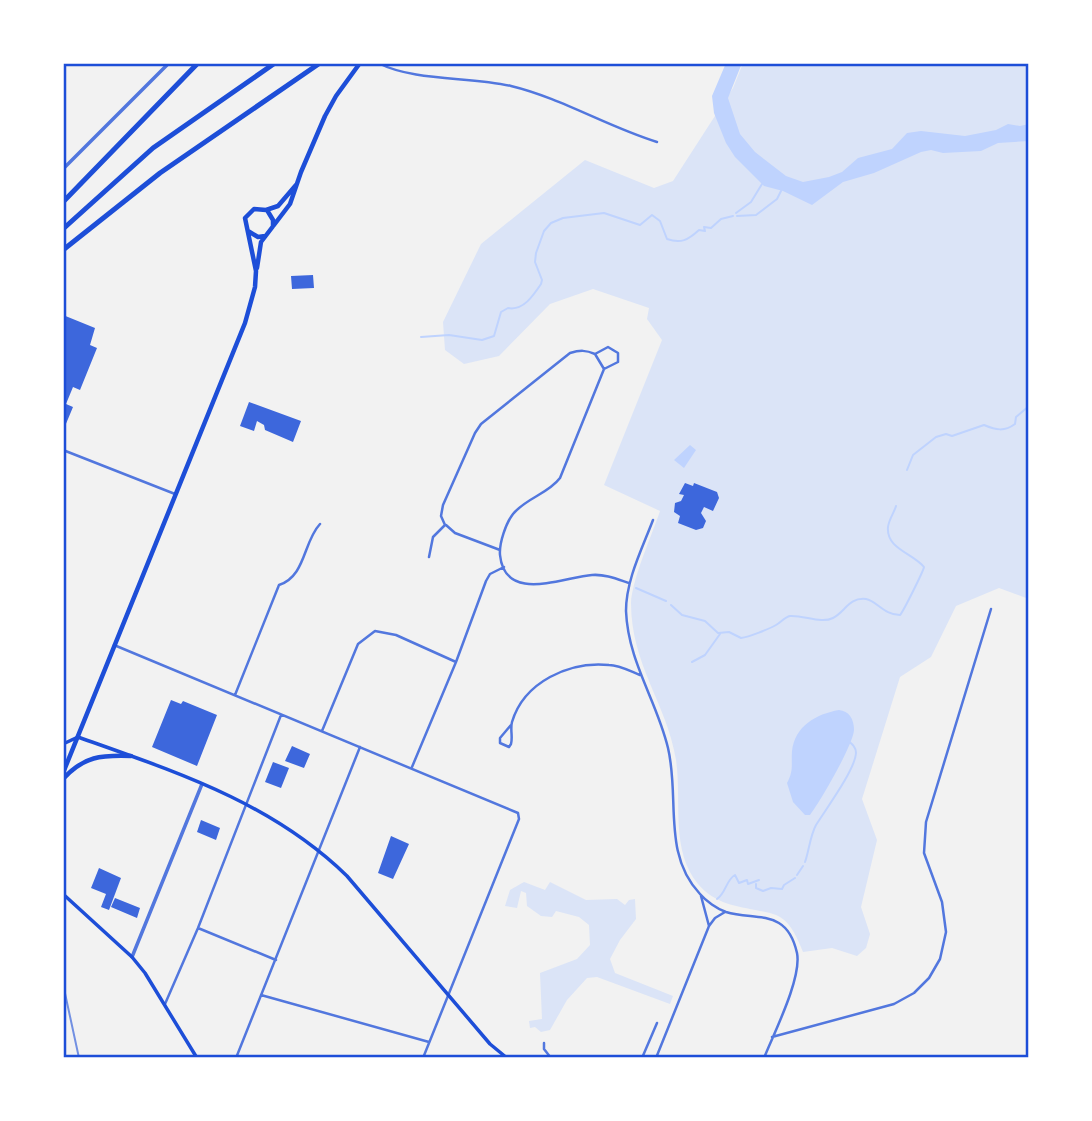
<svg xmlns="http://www.w3.org/2000/svg" width="1092" height="1121" font-family="Signika,sans-serif">
<style>
.green{fill:#dbe4f7}
.water{fill:#bfd3fe}
.lines{fill:none;stroke-linecap:round;stroke-linejoin:round}
.stream{stroke:#bfd3fe;stroke-width:2}
.building{fill:#3d67dc}
.minor{stroke:#5277de;stroke-width:2.5}
.tertiary{stroke:#5277de;stroke-width:3.5}
.secondary{stroke:#1d4ed8;stroke-width:3.5}
.primary{stroke:#1d4ed8;stroke-width:4.5}
.motorway{stroke:#1d4ed8;stroke-width:5}
.rail{stroke:#7290e2;stroke-width:2}
.neatline{fill:none;stroke:#1d4ed8;stroke-width:2.5}
</style>
<rect width="100%" height="100%" fill="#f2f2f2"/>
<path class="green" d="M743 63H1029V599L999 588 956 606 931 657 900 677 862 799 877 840 861 907 870 934 866 948 857 956 832 948 803 952C798 940 792 924 780 917 775 914 766 912 760 911 736 906 715 904 698 884 670 850 682 801 676 760 667 704 631 665 631 603 632 579 652 535 660 511L604 485 662 340 647 319 649 308 593 289 550 304 499 356 464 364 445 350 443 322 481 244 585 160 654 188 673 181 733 88Z
M524 882 545 890 550 882 586 900 617 899 625 905 629 900 635 899 636 919 620 940 610 959 615 973 673 996 670 1004 597 977 587 978 567 1000 550 1030 541 1032 535 1027 530 1028 529 1021 542 1019 540 973 577 959 590 945 589 925 579 917 556 911 552 917 541 916 527 906 526 893 521 891 517 908 505 906 510 890Z"/>
<path class="water" d="M726 63H742L728 98 740 134 755 152 786 176 803 182 829 177 842 172 858 158 892 149 907 133 921 131 965 136 996 130 1008 124 1020 126 1029 124V141L998 143 981 151 943 153 931 150 921 152 874 173 843 182 812 205 783 191 764 186 735 157 726 143 714 113 712 96Z
M690 445 696 450 684 468 674 460Z
M839 710C849 711 854 719 854 730 853 745 820 802 810 815H805L793 802 787 783C794 770 791 765 792 751 795 726 816 714 839 710Z"/>
<g class="lines">
<path class="stream" d="M736 213 751 202 762 184
M737 216 756 215 777 199 781 191
M421 337 449 335 482 340 494 336 501 312 508 308C523 311 533 296 541 284L542 280 535 262 536 253 544 231 551 223 563 218 604 213 640 225 652 215 660 221 667 239C681 244 688 240 699 230L705 231 704 227 711 228 721 219 733 216
M907 470 913 455 936 437 946 434 952 436 984 425C996 430 1004 432 1015 424L1016 417 1029 406
M636 588 666 601
M671 605 682 615 705 621 718 633 729 632 741 638C749 637 769 629 776 625 781 622 785 617 790 616 804 615 821 624 833 618 845 612 849 597 866 599 877 601 884 615 900 615 903 612 923 572 924 567 913 553 886 549 888 527 889 519 894 513 896 506
M692 662 705 655 720 634
M805 862C809 851 810 836 816 825 826 809 855 770 856 753 856 747 852 744 847 740
M797 875 803 866
M756 884V888L763 891 771 888 782 889 784 885 795 878
M717 899C726 893 726 880 735 875L739 883 747 880 748 884 759 880"/>
</g>
<path class="building" d="M313 275 314 288 292 289 291 276Z
M63 315 95 328 90 345 97 348 80 390 73 387 66 404 73 407 63 431Z
M249 402 301 421 293 442 265 430 264 425 257 421 254 431 240 426Z
M685 483 693 486 694 483 717 492 719 498 713 511 704 507 701 513 706 521 703 528 696 530 678 523 680 516 674 512 675 503 681 501 684 495 679 494Z
M171 700 181 704 183 701 217 715 197 766 152 747Z
M292 746 310 754 304 768 285 761Z
M273 762 289 768 281 788 265 782Z
M201 820 220 828 216 840 197 832Z
M391 836 409 844 393 879 378 873Z
M99 868 121 878 109 910 101 907 106 894 91 888Z
M115 898 140 908 137 918 111 907Z"/>
<g class="lines">
<path class="minor" d="M378 63C416 82 469 76 511 86 561 98 608 127 657 142
M595 354 608 347 618 353V362L604 369
M63 450 175 494
M653 520C642 549 626 580 626 611 628 662 657 701 668 748 680 798 662 854 700 894 706 901 717 909 726 912 757 921 787 908 797 953 802 978 774 1033 764 1058
M445 525 441 516 443 505 475 433 481 424 570 353C580 350 586 350 595 354L604 369 560 478C548 494 526 498 513 514 506 523 499 543 500 555 505 604 563 577 592 575 605 574 617 579 629 583
M446 525 455 533 500 550
M429 557 433 537 445 525
M114 645 518 813 519 819 423 1058
M235 695 279 585C306 576 303 542 320 524
M511 725 500 738V743L509 747 511 744C513 737 510 729 512 722 524 682 569 661 609 665 619 665 630 671 640 675
M322 731 358 644 375 631 396 635 456 662
M412 767 456 662 486 581 490 574 504 567
M701 896 709 926
M198 928 276 960
M261 995 429 1042
M165 1004 198 928 281 715
M772 1037 894 1004 914 993 929 978 940 959 946 932 942 902 924 853 926 822 991 609
M544 1043V1049L551 1058
M236 1058 360 747
M642 1058 657 1023
M656 1058 709 926 715 918 725 912"/>
<path class="tertiary" d="M63 169 169 63
M132 957 202 784"/>
<path class="secondary" d="M63 744 78 737C176 772 271 802 347 876L490 1044 507 1058
M63 894 132 957 145 973 197 1058"/>
<path class="primary" d="M267 210 273 220V226
M248 231 258 237 265 236
M257 268 261 242 290 204 301 172 325 116 336 96 360 63
M63 773 245 323 255 287 256 271 245 218 254 209 266 210 278 206 296 185
M63 779C84 756 101 755 131 756"/>
<path class="motorway" d="M63 202 198 63
M63 229 153 148 275 63
M63 250 160 173 320 63"/>
<path class="rail" d="M63 984 79 1058"/>
</g>
<rect width="1092" height="1121" fill="none" stroke="#ffffff" stroke-width="130"/>
<rect x="65" y="65" width="962" height="991" class="neatline"/>
</svg>
